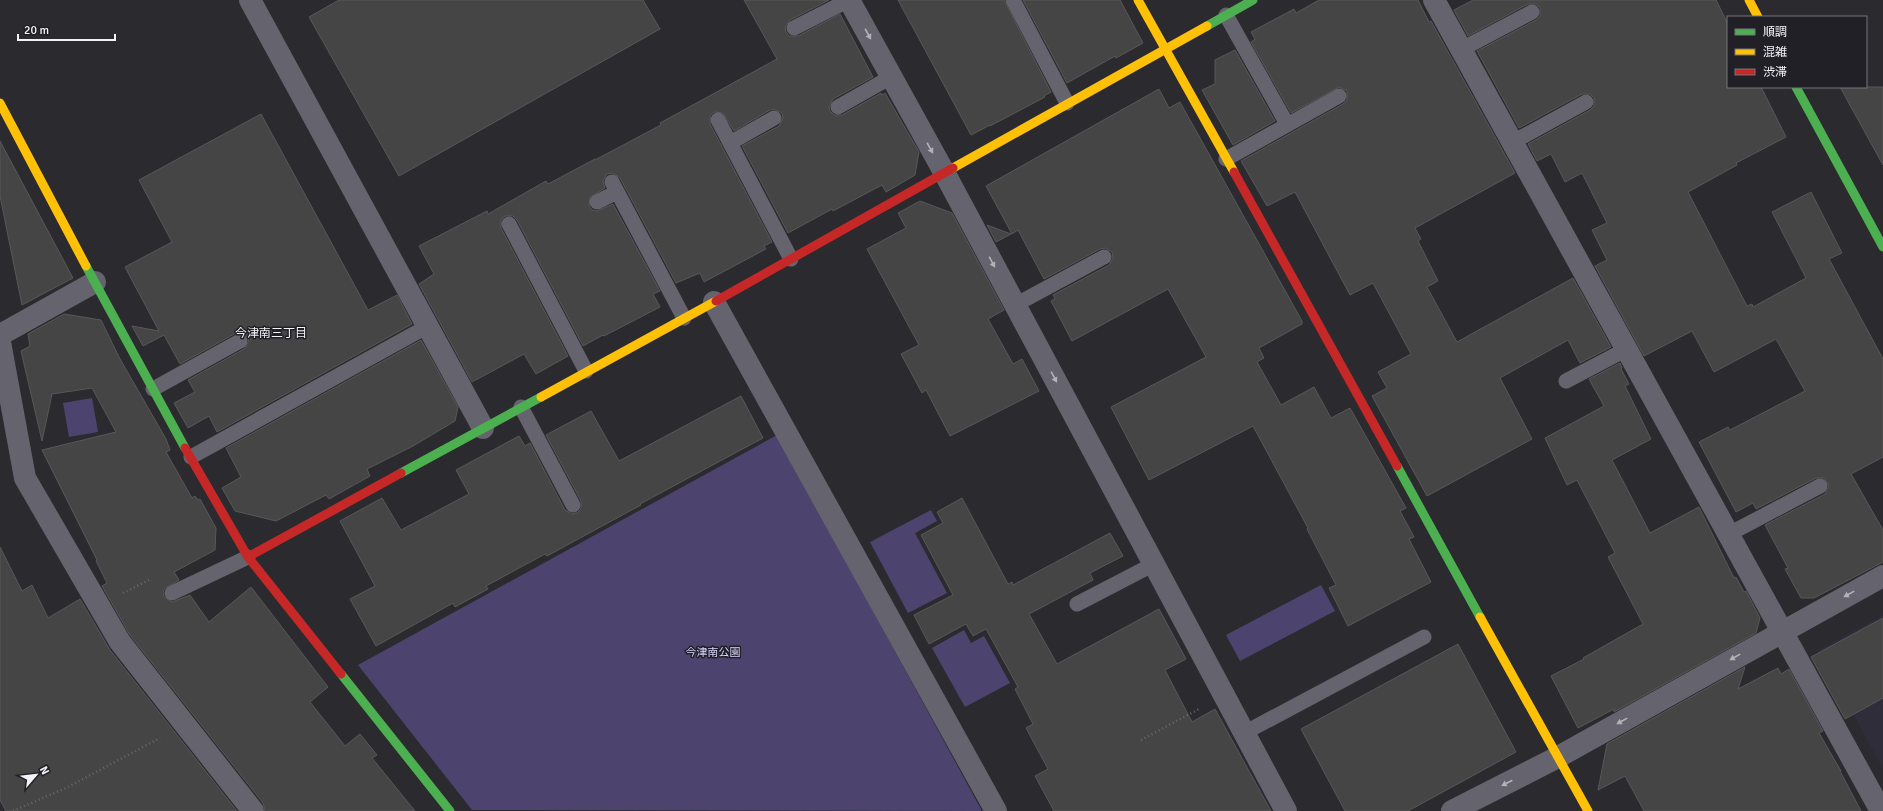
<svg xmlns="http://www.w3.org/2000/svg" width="1883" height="811" font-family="Signika,'Noto Sans JP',sans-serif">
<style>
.built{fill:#2e2d39}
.green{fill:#4c446f}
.building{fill:#464546;stroke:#595858}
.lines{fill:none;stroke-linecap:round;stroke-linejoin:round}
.path{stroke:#67666e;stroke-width:2.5;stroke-dasharray:1 3;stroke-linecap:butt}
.lane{stroke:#65636d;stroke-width:15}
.street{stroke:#65636d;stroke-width:22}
.fast{stroke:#4caf50;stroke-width:9}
.slow{stroke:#ffc107;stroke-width:9}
.jam{stroke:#c62828;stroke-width:9}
.oneway{fill:#b3b2b9}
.labels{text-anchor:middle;stroke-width:3;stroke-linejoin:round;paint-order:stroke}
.park-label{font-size:11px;fill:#dbd5fe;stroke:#202026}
.neighbourhood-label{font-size:12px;fill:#f3f2f7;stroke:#202026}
</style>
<rect width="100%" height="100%" fill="#2b2a2f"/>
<path class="built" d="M1883 615V769L1818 650Z"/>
<path class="green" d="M92 398 98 432 69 437 63 403Z
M777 435 982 811 472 810 358 665Z
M931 510 937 521 915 533 947 593 908 613 870 542Z
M1321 585 1335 611 1240 661 1226 635Z
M964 630 971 643 984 636 1010 683 965 707 932 648Z"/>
<path class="building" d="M339 0H643L660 29 399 176 309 17Z
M744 0H829L790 20 785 27 786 32 789 36H798L840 14 873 77 833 99 829 107 830 111 834 115H842L881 93 882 95 885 93 919 152 915 175 886 192 882 185 833 211 832 209 788 233 742 146 779 126 783 118 782 113 774 109 770 110 734 131 723 113 714 112 710 116V124L772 242 764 246 766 249 704 282 700 273 676 283 620 178 613 173 607 174 603 181 605 188 590 197 589 206 592 210 597 211 613 204 660 291 653 294 660 307 604 336 603 335 583 346 517 220 513 216H505L501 220V228L568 356 536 374 524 354 472 382 419 284 434 274 419 246 487 211 488 214 546 181 548 184 595 159V160L661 125 660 123 777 59Z
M898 0H1004L1051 92 1044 96 1045 97 990 126V125L971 135Z
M1023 0H1120L1143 43 1116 58 1115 56 1067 83Z
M1319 0H1418L1429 22 1431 21 1515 173 1415 228 1421 239 1418 241 1438 281 1427 287 1457 342 1573 278 1611 347 1580 363 1568 340 1500 378 1532 439 1427 496 1372 396 1387 388 1378 372 1411 354 1373 283 1350 295 1295 192 1267 206 1241 161 1343 104 1347 100V91L1339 87 1291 113 1251 42 1255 39 1251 32 1294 9 1296 13Z
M1473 0H1716L1728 24V87H1761L1786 137 1736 163 1737 165 1688 192 1747 306 1752 304 1753 307 1806 278 1772 212 1811 192 1842 253 1829 259 1883 359V457L1851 474 1883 530V562L1814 598H1801L1785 569 1788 568 1765 525 1825 494 1829 486 1824 478H1816L1756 509 1753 503 1736 512 1699 442 1728 427 1730 430 1805 391 1776 339 1714 372 1692 331 1644 356 1595 266 1607 260 1592 230 1607 223 1582 173 1565 182 1551 154 1537 161 1528 144 1590 110 1594 106V98L1590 94H1582L1519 128 1477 51 1536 20 1540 16V8L1536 4H1528L1468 36 1454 10Z
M1235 50 1275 121 1233 145 1202 90 1215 84V60Z
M1840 87H1883V165Z
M1159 89 1169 108 1180 102 1302 321V324L1259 348 1264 358 1257 362 1281 405 1314 387 1331 418 1350 408 1406 508 1400 511 1414 537 1409 539 1431 582 1348 626 1329 588 1336 585 1307 529 1308 528 1253 426 1149 480 1111 407 1206 357 1168 289 1072 341 1051 301 1055 299 1053 295 1109 265 1113 258 1112 252 1105 248 1100 249 1044 279 1018 230 1012 234 986 186Z
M261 114 368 310 397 295 412 324 217 432 209 416 188 428 174 403 195 392 188 380 244 349 249 341 245 334 236 333 180 364 164 335 143 346 132 326 159 331 125 267 172 242 139 180Z
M0 141 73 278 22 305 0 196Z
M920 201 952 213 1004 310 988 319 1013 364 1022 359 1039 391 950 436 926 390 922 393 901 354 919 345 867 249 906 228 898 213Z
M987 225 1011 234 996 242Z
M64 314 101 320 120 359 166 439 170 450 166 452 192 498 195 496 198 500 200 499 216 528 215 550 174 572 179 580 165 588 163 592 164 597 172 602 190 595 209 622 251 587 328 687 310 702 345 746 360 734 377 755 372 758 415 811H265L263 803 130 635 102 586 107 583 96 561 97 560 42 450 116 432 92 388 52 394 42 441 21 351 30 346 28 334Z
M421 340 458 407 455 421 413 446 367 469 370 476 329 499 326 495 276 521 235 511 222 488 241 477 226 448Z
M1620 363 1622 368 1621 369 1629 384 1625 386 1651 439 1612 460 1650 533 1699 507 1734 578 1736 577 1744 592 1746 591 1760 618 1756 633 1614 712V709L1578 728 1551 676 1584 659 1583 658 1643 624 1608 557 1615 553 1577 480 1567 485 1545 438 1604 406 1589 379Z
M741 396 763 438 640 504 641 505 569 544 547 556 545 554 486 586 488 589 455 607 453 603 376 646 350 599 375 586 340 521 382 498 401 530 469 494 456 470 519 436 525 446 530 443 565 510 572 514 577 513 581 509V501L546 435 591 411 619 461Z
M962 498 1008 584 1012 582 1013 585 1110 533 1123 556 1090 573 1093 580 1029 614 1057 664 1159 609 1186 659 1165 670 1192 722 1215 709 1271 811H1054L1035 776 1048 769 1026 728 1033 724 1015 689 1018 687 986 629 973 636 966 624 929 644 914 615 953 595 921 535 943 523 937 512Z
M0 547 22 591 32 585 48 618 80 599 110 650 237 811H6L0 800Z
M1883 618V698L1845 719 1811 657Z
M1458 644 1516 752 1408 811H1345L1301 729Z
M1745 667 1738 689 1778 668 1781 674 1789 669 1823 731 1819 733 1841 771H1840L1861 811H1644L1625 776 1598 790 1607 744Z"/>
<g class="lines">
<path class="path" d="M123 593 151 579
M1141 740 1199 709
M13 811 66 788 160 738"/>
<path class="lane" d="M1013 0 1067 103
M1226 15 1287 124
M794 28 849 0
M1462 49 1532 12
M838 107 891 77
M718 120 791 259
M1513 142 1586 102
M730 143 774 118
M1226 159 1339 96
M612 182 684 318
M597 202 617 192
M509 224 586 371
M1015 305 1104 257
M1566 381 1627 349
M153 389 240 341
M521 407 573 505
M191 457 428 326
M1729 534 1820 486
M172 593 248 557
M1077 604 1154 564
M1244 733 1424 637"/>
<path class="street" d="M250 0 483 428
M849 0 944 172 1286 811
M1434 0 1881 811
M714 302 996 811
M0 335 95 282
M0 342 25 478 120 642 253 811
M1452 811 1558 757 1883 576"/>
<path class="fast" d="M1207 26 1253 0
M1796 87 1883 247
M86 266 185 448
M1397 466 1480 617
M401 473 541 397
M341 674 450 811"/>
<path class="slow" d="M1138 0 1234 172
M1749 0 1758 17
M0 103 86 266
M953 168 1207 26
M541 397 716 301
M1480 617 1588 811"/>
<path class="jam" d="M1234 172 1397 466
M716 301 953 168
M185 448 248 557 341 674
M248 557 401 473"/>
</g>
<defs><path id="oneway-solid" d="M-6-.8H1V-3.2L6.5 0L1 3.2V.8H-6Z"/></defs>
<g class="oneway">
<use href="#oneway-solid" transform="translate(868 34) rotate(61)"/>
<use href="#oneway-solid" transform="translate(930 148) rotate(61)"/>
<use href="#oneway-solid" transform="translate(992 262) rotate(62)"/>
<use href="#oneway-solid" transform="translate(1054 377) rotate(62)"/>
<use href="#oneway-solid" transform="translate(1849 594) rotate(151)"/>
<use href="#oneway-solid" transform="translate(1735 657) rotate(151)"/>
<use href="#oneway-solid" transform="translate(1622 721) rotate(151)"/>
<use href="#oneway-solid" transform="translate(1507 783) rotate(153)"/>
</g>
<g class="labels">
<g class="park-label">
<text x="713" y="656">今津南公園</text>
</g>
<g class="neighbourhood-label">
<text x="271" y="337">今津南三丁目</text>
</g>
</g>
<rect x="1727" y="16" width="140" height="72" fill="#202026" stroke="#74747a"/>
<rect x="1735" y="29" width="20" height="6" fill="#4caf50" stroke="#74747a"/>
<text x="1763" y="36" font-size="12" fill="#f3f2f7">順調</text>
<rect x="1735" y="49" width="20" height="6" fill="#ffc107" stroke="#74747a"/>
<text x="1763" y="56" font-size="12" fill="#f3f2f7">混雑</text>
<rect x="1735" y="69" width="20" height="6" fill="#c62828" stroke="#74747a"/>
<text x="1763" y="76" font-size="12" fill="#f3f2f7">渋滞</text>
<g transform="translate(36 775) rotate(62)" stroke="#202026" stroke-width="3" paint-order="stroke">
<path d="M0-3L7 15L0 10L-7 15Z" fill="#f3f2f7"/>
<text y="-6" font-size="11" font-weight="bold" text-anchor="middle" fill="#f3f2f7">N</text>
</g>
<path d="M18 34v6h97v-6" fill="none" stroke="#f3f2f7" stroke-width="2"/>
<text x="24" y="34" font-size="12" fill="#f3f2f7" stroke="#202026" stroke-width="3" paint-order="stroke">20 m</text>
</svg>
